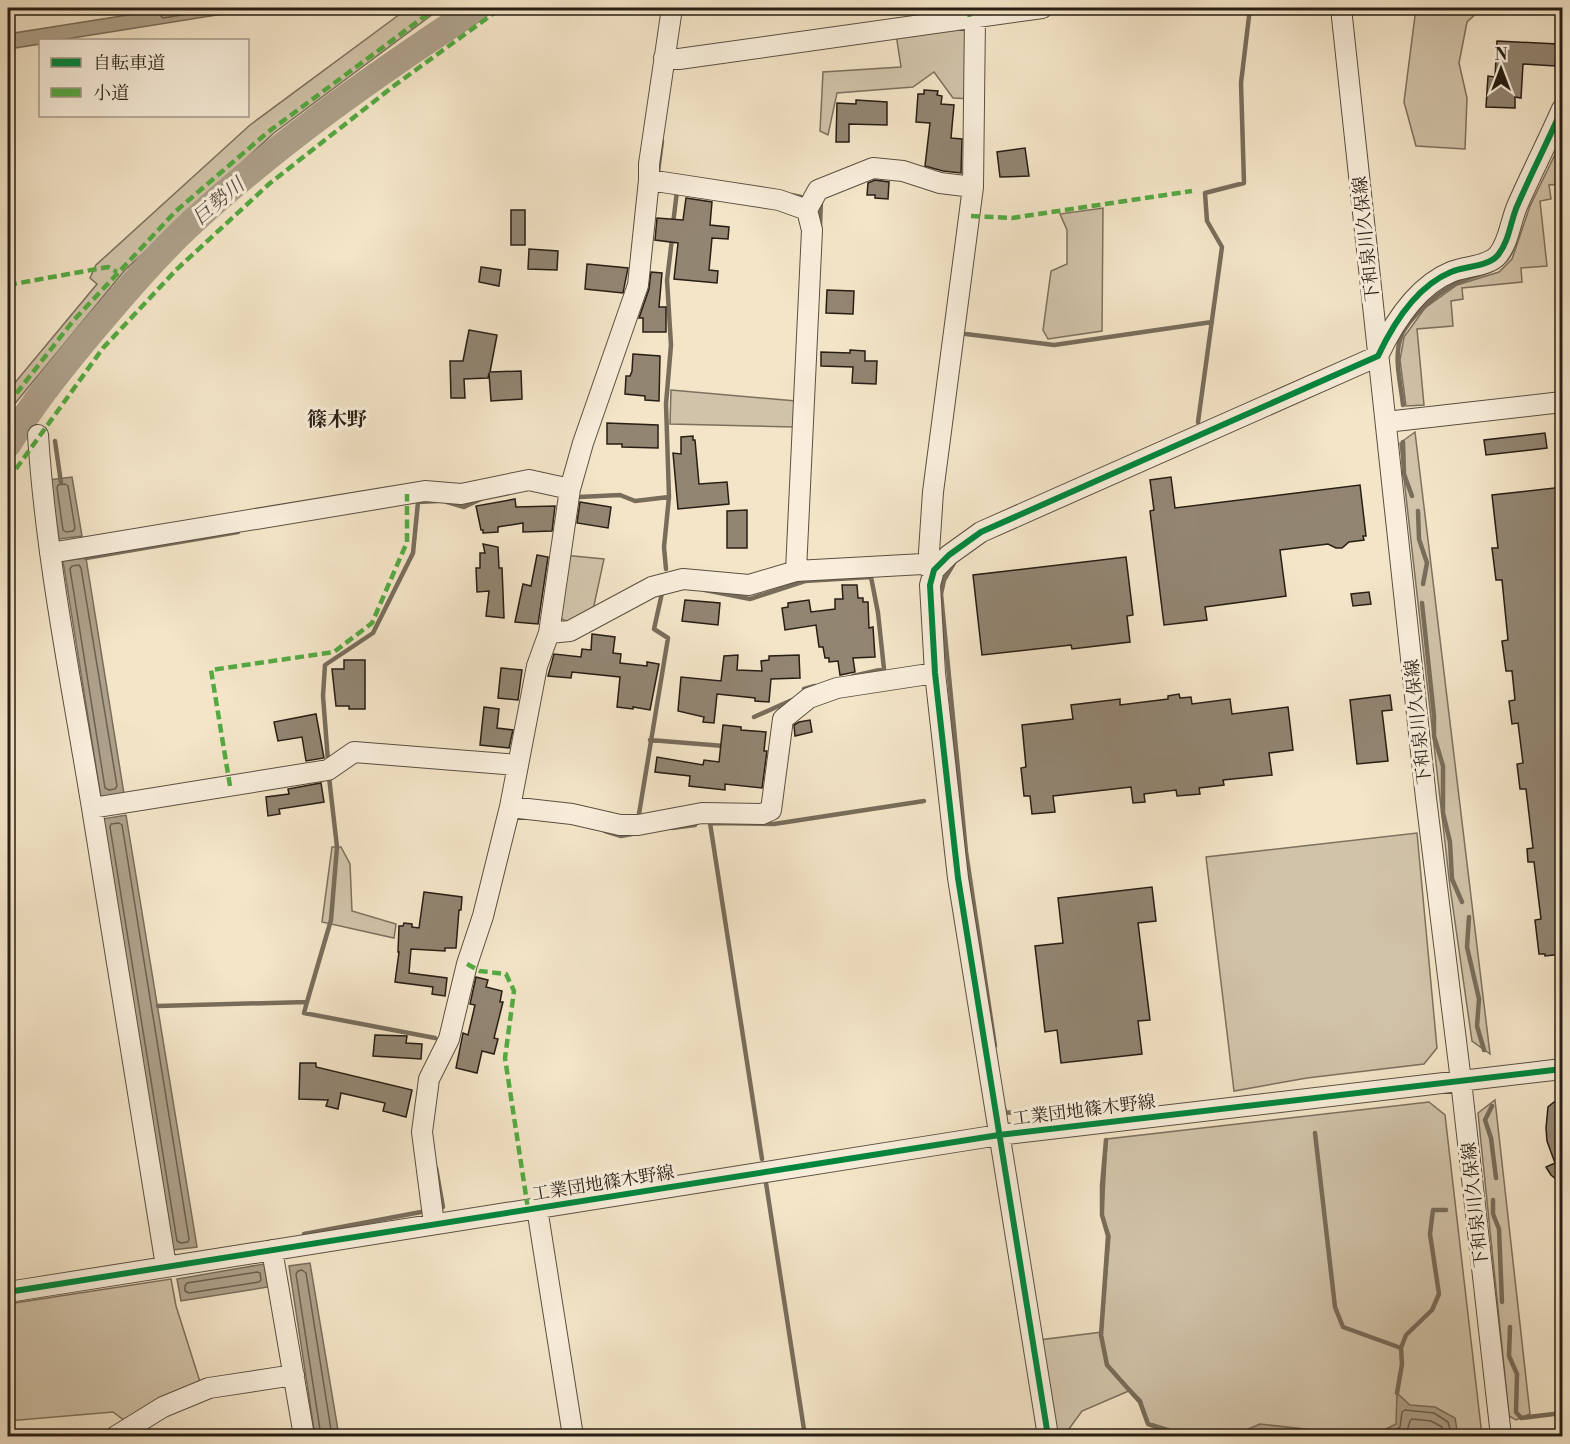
<svg xmlns="http://www.w3.org/2000/svg" width="1570" height="1444" font-family="'Libre Bodoni','Noto Serif JP',serif">
<style>
.green{fill:#d1c3a9;stroke:#7c705e;stroke-width:1.5}
.water{fill:#aea18b;stroke:#786d5b;stroke-width:1.5}
.lines{fill:none;stroke-linecap:round;stroke-linejoin:round}
.shore{stroke:#6a6050;stroke-width:1.5}
.stream{stroke:#786d5b;stroke-width:4.5}
.river{stroke:#aea18b;stroke-width:27}
.building{fill:#928572;stroke:#271e14;stroke-width:1.5}
.minor-casing{stroke:#5a5041;stroke-width:22}
.minor{stroke:#f8eedb;stroke-width:20}
.quiet{stroke:#53aa42;stroke-width:4.5;stroke-dasharray:9 4.5;stroke-linecap:butt}
.cycleway-casing{stroke:#f8eedb;stroke-width:10}
.cycleway{stroke:#00873e;stroke-width:6}
.labels{text-anchor:middle;stroke-width:6;stroke-linejoin:round;paint-order:stroke}
.street-label{font-size:18px;fill:#271e14;stroke:#f8eedb}
.water-label{font-size:20px;font-style:italic;fill:#5d5244;stroke:#f8eedb}
.neighbourhood-label{font-size:20px;font-weight:bold;fill:#271e14;stroke:#f8eedb}
</style>
<rect width="100%" height="100%" fill="#f4e5c8"/>
<filter id="stains"><feTurbulence type="fractalNoise" baseFrequency=".00333" numOctaves="4"/><feColorMatrix values="0 0 0 0 .2 0 0 0 0 .09 0 0 0 0 .02 0 0 0 .5 -.17"/></filter>
<radialGradient id="worn" r=".72"><stop offset=".6" stop-color="#630" stop-opacity="0"/><stop offset="1" stop-color="#630" stop-opacity=".3"/></radialGradient>
<path class="green" d="M399 8H441L274 133 125 270 8 412V391L97 284 90 278 96 265 250 125 400 14Z
M1416 8H1482L1467 22 1459 63 1467 98 1465 149 1416 146 1404 102Z
M969 26 971 99 953 98 934 72 913 87 837 93 828 135 820 131 823 72 901 67 896 34Z
M1562 140V184L1549 185 1551 199 1540 201 1547 266 1521 268 1522 282 1462 288 1463 299 1451 301 1453 326 1417 329 1424 405 1406 406 1400 360 1404 337 1425 308 1457 285 1499 272 1512 259 1530 206Z
M1103 208 1102 331 1048 339 1043 330 1051 271 1067 264V230L1060 214Z
M671 390 796 401 794 427 670 424Z
M1415 432 1490 1054 1472 1041 1450 887 1400 443Z
M563 555 604 559 593 610 570 623 554 615Z
M1417 833 1437 1048 1424 1064 1307 1078 1234 1091 1206 857Z
M332 847H341L350 864 352 911 396 924 394 938 322 922Z
M1495 1100 1530 1414 1516 1420 1509 1416 1478 1113Z
M1429 1102 1445 1115 1482 1436H1169L1170 1429 1149 1423 1141 1400 1131 1390 1082 1411 1066 1433 1055 1434 1039 1340 1102 1332 1110 1236 1103 1215 1107 1139Z
M171 1279 176 1306 201 1385 125 1421 113 1412 8 1421V1304Z"/>
<path class="water" d="M172 8H261L60 40H40V44L8 49V34Z
M72 477 82 536 59 539 49 480Z
M86 558 124 794 101 798 63 561Z
M126 815 197 1247 173 1250 102 819Z
M310 1263 339 1436H315L289 1266Z
M264 1264 268 1287 181 1301 177 1279Z
M1397 1393 1410 1405 1435 1407 1455 1418 1458 1436H1372L1396 1424Z
M1260 1424 1367 1436H1232Z"/>
<g class="lines">
<path class="shore" d="M161 8 160 15 163 18 224 8
M65 484 68 486 75 528 73 531 66 532 63 530 57 488 58 485Z
M79 565 81 568 117 786 115 789 109 790 105 788 70 569 72 566Z
M119 823 122 825 189 1239 188 1242 181 1243 177 1241 110 827 111 824Z
M257 1272 260 1273 261 1280 259 1282 189 1293 185 1291V1286L187 1283Z
M321 1436 296 1274 298 1271 302 1270 306 1273 332 1436
M1246 1436 1262 1430 1310 1436
M1385 1436 1400 1427 1402 1412 1405 1410 1434 1413 1448 1422 1452 1436
M1401 1436 1407 1431 1410 1421 1412 1419 1431 1421 1442 1427 1444 1436"/>
<path class="stream" d="M658 172 662 141
M791 195 801 197
M673 224 677 191
M820 227 821 200
M966 334 1054 345 1212 322
M1403 405C1401 385 1394 360 1400 340 1405 321 1437 293 1455 284 1474 273 1504 274 1512 249
M1198 422 1222 247 1207 221 1205 193 1244 183 1241 83 1250 8
M55 441 61 483
M1403 442 1404 474 1412 496
M579 497 620 495 635 501 669 497
M447 502 464 507 483 498
M1418 511 1419 539 1427 563 1423 584
M86 558 238 532
M954 563 944 580 941 594 966 852 995 1046
M666 569 664 547 669 497 666 404 671 345 667 280 672 239
M705 590 750 599 805 581 871 577 878 613 884 669 853 676
M1422 603 1434 716V736L1443 766V813L1450 842 1452 879 1462 902
M804 689 815 686
M754 717 792 700
M650 740 724 746
M328 761 323 696 325 665 373 633 413 553 418 502 438 501
M638 820 668 638 654 629 662 593 664 592
M672 828 695 825
M605 831 621 836 632 834
M1469 917 1467 947 1479 999 1477 1026 1484 1050
M307 1002 304 1013 435 1038
M158 1006 307 1002 331 920 337 847 329 777
M1492 1106 1485 1120 1491 1138 1496 1178
M1004 1108 1005 1113 1101 1103
M1315 1133 1335 1307 1343 1327 1401 1348 1402 1364 1397 1393
M1106 1140 1102 1186V1215L1108 1236 1101 1335 1107 1365 1140 1402 1148 1424 1169 1431 1168 1436
M762 1159 710 823 774 824 924 801
M436 1168 443 1207
M766 1183 805 1436
M1493 1200V1214L1499 1229 1502 1302
M304 1234 421 1212
M1510 1327 1509 1356 1517 1374 1516 1412 1521 1418 1562 1413
M1401 1348 1406 1335 1432 1310 1439 1294 1430 1234 1433 1210H1446"/>
<path class="river" d="M8 444C32 404 62 367 92 331 122 296 153 259 187 227 275 145 376 74 477 8"/>
</g>
<path class="building" d="M1497 41 1557 44 1555 66 1523 64 1521 98 1515 97V108L1486 107 1488 76 1495 77Z
M924 90 938 91 937 95 942 96 941 104 954 105 951 138 962 139 961 173 943 171 925 166 930 123 916 122 918 94H924Z
M856 100 887 102V125L849 124V142H836L837 103 856 104Z
M1025 148 1029 176 1000 177 997 152Z
M875 180 889 182 888 199 875 198V195H867L868 183Z
M686 198 712 202 710 225 729 227 728 239 712 238 709 270 718 271 717 283 674 279 678 243 655 240 657 218 683 220Z
M511 210H525V245H511Z
M529 249 558 251 557 270 528 269Z
M587 264 628 268 623 293 585 289Z
M481 267 501 270 499 286 479 282Z
M651 272 662 273 659 307H666V332H643V318H639L649 289Z
M827 290 854 291 853 314 826 313Z
M469 330 497 335 490 372 521 371 522 399 491 401 489 373 488 378 464 379 465 398H451L450 361H463Z
M850 350 865 351V361H877L876 384 852 383 853 367 821 366V352L850 353Z
M633 354 660 356 659 401 645 400V396L625 394 626 376H630L632 371Z
M607 423 658 425V448L622 447V444H607Z
M1545 433 1547 448 1486 455 1484 440Z
M693 436V440H695L699 484 727 482 729 504 678 509 673 453 681 454V437Z
M1171 477 1175 508 1360 485 1366 536H1363L1364 540 1349 542 1342 548H1336L1328 544 1280 550 1286 596 1205 607 1207 620 1164 625 1150 511 1154 510 1150 480Z
M1563 487V954L1545 956V954H1539L1535 920 1541 919 1534 862H1528L1527 849 1533 848 1526 789H1520L1517 764 1523 763 1518 723 1512 724 1509 701 1515 700 1512 671H1506L1502 641 1508 640 1502 580H1496L1492 548H1498L1492 495Z
M515 499 516 507 555 506 552 531 523 532V523L498 527V532L483 533V530H481L476 506Z
M580 502 611 507 608 528 577 523Z
M747 510V548H727V511Z
M483 544 498 547 499 568H502L504 618 486 616 489 591 477 592 476 568H480V553H485Z
M537 555 548 557 538 624 515 622 523 584 531 586Z
M1126 557 1133 615 1127 616 1130 642 1072 649 1071 645 982 655 973 575Z
M842 585H857L858 598H863V602H868L869 628 873 627 875 657 853 658 855 672 840 675 838 661 829 662V658H825L823 647H819L816 625 785 630 782 608 788 607V603L809 600 811 612 835 609V599H843Z
M1369 592 1371 604 1353 606 1351 594Z
M685 600 720 603 718 625 682 621Z
M592 634 615 637 613 653 621 654 620 663 647 666V662L659 664 650 710 633 707V709L617 707 620 677 572 672 571 678 548 676 554 654 581 657 582 649 591 650Z
M738 655 737 670 762 671 761 661 769 660V656L799 655 800 678 771 679 769 702 755 701V698L717 694 714 723 703 722 704 717 678 711 681 677 721 681 724 656Z
M344 660H365V709H349V706H336L332 669H344Z
M501 668 522 670 518 700 498 698Z
M1179 694 1180 698 1191 697 1192 704 1230 699 1232 714 1288 707 1293 750 1269 753 1272 775 1223 780 1224 785 1199 788 1200 794 1177 796 1176 790 1144 794 1145 802 1133 803 1131 787 1053 796 1055 812 1032 814 1030 796H1024L1021 768 1026 767 1022 725 1073 719 1071 705 1120 699V705L1168 699V696Z
M1390 695 1392 710 1382 711 1388 761 1357 764 1350 700Z
M484 707 499 709 497 728 513 730 509 748 480 745Z
M316 714 324 758 306 761 302 737 278 741 274 722Z
M810 720 812 732 795 736 794 725 799 722Z
M723 725 741 727V730L766 732 764 751H767L762 788 725 784V790L689 786 690 776 655 772 657 757 703 765 704 760 719 762Z
M321 783 324 802 279 809 280 814 268 816 266 797 289 794 288 789Z
M1152 887 1156 921 1138 923 1150 1020 1138 1021 1142 1054 1061 1063 1057 1030 1045 1032 1035 946 1063 943 1058 898Z
M424 892 462 897 461 910H459L456 948H445V951L411 949 409 973 447 978 445 996 432 994 433 987 395 982 399 952H398L399 926H403L404 923 412 924V927L419 928Z
M476 977 488 980 486 987 502 991 500 1002H503L494 1038 498 1039 494 1054 482 1051 477 1073 456 1068 463 1033 468 1035 475 1005 470 1004Z
M375 1035 407 1036 406 1043 422 1044 421 1059 373 1056Z
M300 1063H316V1067L412 1090 406 1117 383 1111 385 1103 341 1093 338 1109 326 1106 328 1100 299 1099Z
M1554 1102 1558 1103 1563 1109V1185L1551 1175 1546 1167 1555 1163 1547 1141 1546 1128 1548 1107Z"/>
<g class="lines">
<g class="minor-casing">
<path id="minor" d="M1341 8 1426 798 1461 1081 1501 1436
M664 58 679 59 1042 8
M649 180 779 200 807 210 812 230 796 571
M807 210 818 190 873 168 903 171 940 183 973 187
M1386 422 1562 402
M38 435C46 560 72 685 92 808
M50 553 425 491 461 494 529 480 570 489
M934 570 929 552 933 492 973 187 975 17
M549 633 570 489 583 443 638 285 649 180V164L672 8
M510 807 572 814 620 825H638L702 813 762 814 771 810 783 719 809 698 837 688 935 673
M537 1208 573 1436
M434 1224 422 1132 429 1079 449 1039 467 964 483 916 510 807 537 666 549 633 570 631 652 587 683 579 749 585 796 571 923 564 934 570
M272 1250 304 1436
M166 1266 92 808 328 770 354 752 518 765
M8 1292 999 1135 1562 1069
M116 1436 163 1407 209 1388 294 1375
M1048 1436 958 878 935 673 930 585 934 570 949 555 981 532 1378 356C1393 324 1417 286 1451 272 1465 266 1488 267 1498 255 1510 240 1510 221 1518 204 1532 172 1548 141 1562 109"/>
</g>
<use href="#minor" class="minor"/>
<path class="quiet" d="M968 8 970 18
M971 216 1012 218 1192 191
M8 285 108 267 117 272
M8 404 73 321 176 211 268 132 436 8
M8 480 103 348 176 270 269 184 395 85 501 8
M230 786 211 670 334 652 372 623 407 542V494
M467 964 480 971 506 974 514 991 505 1058 528 1209"/>
<g class="cycleway-casing">
<path id="cycleway" d="M8 1292 999 1135 1562 1069
M1048 1436 958 878 935 673 930 585 934 570 949 555 981 532 1378 356C1393 324 1417 286 1451 272 1465 266 1488 267 1498 255 1510 240 1510 221 1518 204 1532 172 1548 141 1562 109"/>
</g>
<use href="#cycleway" class="cycleway"/>
</g>
<g class="labels">
<g class="street-label">
<text transform="translate(1366 239) rotate(-96)" y="6">下和泉川久保線</text>
<text transform="translate(1418 722) rotate(-96)" y="6">下和泉川久保線</text>
<text transform="translate(1084 1110) rotate(-7)" y="6">工業団地篠木野線</text>
<text transform="translate(603 1183) rotate(-9)" y="6">工業団地篠木野線</text>
<text transform="translate(1475 1205) rotate(-96)" y="6">下和泉川久保線</text>
</g>
<g class="water-label">
<text transform="translate(218 201) rotate(-40)" y="7">巨勢川</text>
</g>
<g class="neighbourhood-label">
<text x="337" y="426">篠木野</text>
</g>
</g>
<rect width="1570" height="1444" fill="none" stroke="#f4e5c8" stroke-width="30"/>
<rect x="9" y="9" width="1552" height="1426" fill="none" stroke="#271e14" stroke-width="3"/>
<rect x="15" y="15" width="1540" height="1414" fill="none" stroke="#271e14" stroke-width="1.5"/>
<rect x="39" y="39" width="210" height="78" fill="#f8eedb" stroke="#a49b8b" stroke-width="1.5"/>
<rect x="51" y="58" width="30" height="9" fill="#00873e" stroke="#a49b8b" stroke-width="1.5"/>
<text x="93" y="69" font-size="18" fill="#271e14">自転車道</text>
<rect x="51" y="88" width="30" height="9" fill="#53aa42" stroke="#a49b8b" stroke-width="1.5"/>
<text x="93" y="99" font-size="18" fill="#271e14">小道</text>
<g transform="translate(1501 69)" stroke="#f8eedb" stroke-width="4.5" paint-order="stroke">
<path d="M0-4.5L10 22L0 15L-10 22Z" fill="#271e14"/>
<text y="-9" font-size="16" font-weight="bold" text-anchor="middle" fill="#271e14">N</text>
</g>
<rect width="100%" height="100%" filter="url(#stains)"/>
<rect width="100%" height="100%" fill="url(#worn)"/>
</svg>
